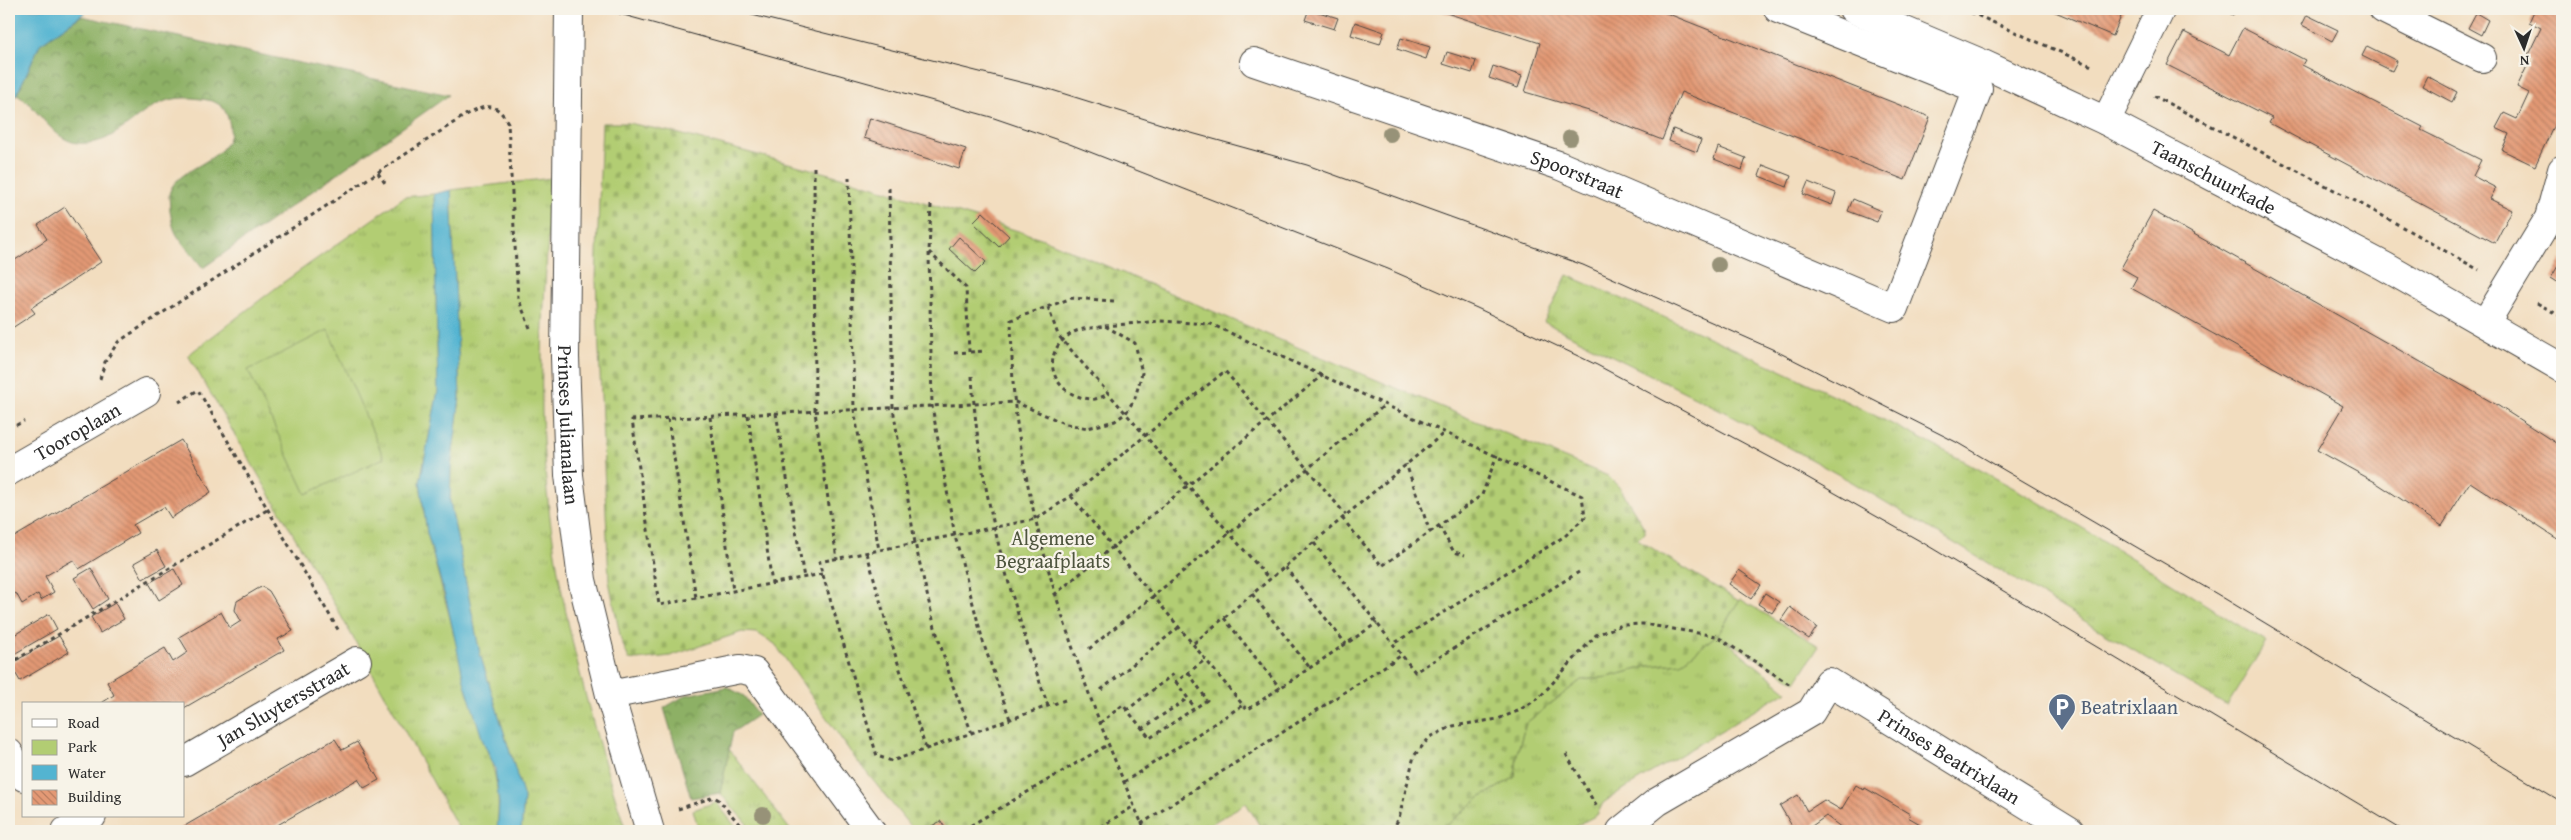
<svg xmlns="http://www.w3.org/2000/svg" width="2571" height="840" font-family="'Gentium Book Plus',serif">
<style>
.grass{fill:url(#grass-tufts);stroke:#6e7c4f}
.forest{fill:url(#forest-crowns);stroke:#5c6e48}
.cemetery{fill:url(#cemetery-stones);stroke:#6e7c4f}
.park{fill:#b2cd73;stroke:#6e7c4f}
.water{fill:#53b4d1;stroke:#3f707e}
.building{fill:url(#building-back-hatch)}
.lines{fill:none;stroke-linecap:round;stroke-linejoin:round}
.minor-casing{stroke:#494641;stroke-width:30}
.path{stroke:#494641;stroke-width:3;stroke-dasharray:4 4;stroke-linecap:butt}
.minor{stroke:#fff;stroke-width:28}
.tram{stroke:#2b2b2b;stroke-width:1}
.tree{fill:#979278}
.labels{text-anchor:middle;stroke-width:4.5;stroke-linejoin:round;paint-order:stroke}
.street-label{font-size:20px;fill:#2b2b2b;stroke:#f7f3e8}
.park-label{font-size:20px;fill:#4d543d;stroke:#f7f3e8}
.service-label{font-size:20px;fill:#4e5e75;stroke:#f7f3e8;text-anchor:start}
</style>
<defs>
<pattern id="grass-tufts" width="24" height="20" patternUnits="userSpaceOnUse" patternTransform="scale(1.25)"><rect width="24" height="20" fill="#b2cd73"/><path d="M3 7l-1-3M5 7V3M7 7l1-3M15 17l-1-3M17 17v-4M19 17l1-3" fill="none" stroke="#99b064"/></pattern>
<pattern id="forest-crowns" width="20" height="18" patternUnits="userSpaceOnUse" patternTransform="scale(1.25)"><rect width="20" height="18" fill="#8db065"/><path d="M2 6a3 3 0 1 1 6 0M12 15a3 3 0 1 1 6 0" fill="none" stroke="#738f53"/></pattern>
<pattern id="cemetery-stones" width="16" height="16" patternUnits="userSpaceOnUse" patternTransform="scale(1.25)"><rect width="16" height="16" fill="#b2cd73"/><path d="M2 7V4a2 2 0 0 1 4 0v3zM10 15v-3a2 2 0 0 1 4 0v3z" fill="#99b064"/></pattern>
<pattern id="building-back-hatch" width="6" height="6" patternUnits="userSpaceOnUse" patternTransform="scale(1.25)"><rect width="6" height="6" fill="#e39975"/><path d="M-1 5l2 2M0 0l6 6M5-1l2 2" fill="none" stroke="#b87d60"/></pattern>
</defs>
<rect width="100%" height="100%" fill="#f7f3e8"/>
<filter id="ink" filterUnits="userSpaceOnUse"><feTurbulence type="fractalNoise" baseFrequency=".02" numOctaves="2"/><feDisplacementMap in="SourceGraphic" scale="10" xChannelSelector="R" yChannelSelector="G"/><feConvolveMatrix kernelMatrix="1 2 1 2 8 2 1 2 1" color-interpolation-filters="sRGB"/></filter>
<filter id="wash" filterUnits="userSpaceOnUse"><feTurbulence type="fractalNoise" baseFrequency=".0096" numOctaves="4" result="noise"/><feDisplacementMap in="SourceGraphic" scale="20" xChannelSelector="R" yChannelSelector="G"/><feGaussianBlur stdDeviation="1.12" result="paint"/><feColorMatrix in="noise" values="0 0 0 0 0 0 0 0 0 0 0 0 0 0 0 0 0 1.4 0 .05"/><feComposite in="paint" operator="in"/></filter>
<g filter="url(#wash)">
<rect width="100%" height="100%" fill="#f2ddbf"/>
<path class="grass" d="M552 178C547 256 540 335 542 413 545 556 582 696 626 831H521L524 798 480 654 450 502 451 468 460 397 451 190Z
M434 194 438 391 420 482 427 533 483 741C498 775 500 794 497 831H460L340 614 188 355 281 284 404 197Z
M1567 275C1721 341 1873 410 2019 491 2103 538 2184 592 2266 642L2227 706 1852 482 1721 410 1544 322Z
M1718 634 1787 691 1619 792 1603 803 1597 815 1566 831H1440L1478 799 1515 777 1517 753 1526 723 1581 680 1608 677 1649 666 1681 663Z
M729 749 791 831H753L720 793Z
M716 802 739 831H699L693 810Z"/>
<path class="forest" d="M81 16 449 95 203 268C195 257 184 247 177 235 173 229 171 217 170 210 170 205 169 199 169 195 175 162 248 162 226 113 222 103 211 100 201 99 153 92 143 119 107 138 99 142 86 144 78 143 53 141 37 106 17 94L40 44Z
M727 687 744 696 758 715 733 732 720 793 691 798 664 708 686 695Z"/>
<path class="cemetery" d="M602 123H628L672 132 848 179 1041 238 1273 337 1608 476 1620 488 1645 529V533L1637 539 1739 601 1718 634 1681 663 1649 666 1608 677 1581 680 1526 723 1517 753 1515 777 1478 799 1440 831H1263L1246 803 1199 831H914L854 757 775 644 757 633 742 632 670 656 637 660 629 659 621 640 609 581 596 280Z"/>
<path class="park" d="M328 330 384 458 306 494 248 370Z
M1740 599 1819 646 1796 682 1718 635Z"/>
<path class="water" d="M9 9H90L40 44 17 94 9 103Z
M451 190 460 397 451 468 450 502 480 654 524 798 521 831H497L499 804 495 768 483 741 464 681 447 603 427 533 420 482 438 391 434 194Z"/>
<g id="blocks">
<path class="building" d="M1309 9 1338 18 1334 29 1305 20Z
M1434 9H1662L1661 11 1930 117 1905 180 1681 92 1662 140 1589 111 1525 92 1540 43Z
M2048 9H2124L2113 36Z
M2220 9H2236L2233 15Z
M2535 9H2562V108L2535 166 2502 150 2509 134 2496 128 2504 113 2517 119 2529 93 2517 87 2530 60 2526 59 2541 28 2529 22Z
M2476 13 2488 20 2481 35 2468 28Z
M2307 15 2338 30 2332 41 2302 25Z
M1355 22 1384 32 1380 44 1351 35Z
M2243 28 2305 60 2302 65 2421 126 2423 127 2421 130 2481 160 2473 176 2496 188 2490 199 2512 210 2495 243 2269 123 2272 118 2167 65 2184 32 2229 55Z
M1401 38 1430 47 1426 59 1397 49Z
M2367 46 2397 61 2392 71 2362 56Z
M1447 52 1476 61 1472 73 1443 64Z
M1493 66 1522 76 1518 88 1489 78Z
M2427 76 2457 92 2452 102 2422 86Z
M870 118 966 149 959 169 864 138Z
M1673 129 1701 140 1697 152 1669 141Z
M1718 147 1746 158 1742 170 1714 159Z
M1763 165 1791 176 1787 187 1759 176Z
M1808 182 1836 193 1832 205 1803 194Z
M1853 199 1881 211 1877 222 1848 211Z
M65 207 101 262 31 308 35 313 9 330V264L47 239 38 225Z
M2153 211 2497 405 2562 447V542L2470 482 2442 526 2375 482 2317 450 2343 406 2131 288 2137 277 2121 268Z
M983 212 1009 236 999 247 973 222Z
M959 237 986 262 975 273 949 249Z
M2562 259V285L2551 278Z
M181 440 211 492 171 518 164 507 133 525 138 533 79 569 73 560 45 576 54 592 41 600 38 594 22 604 16 593 9 597V540Z
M157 550 166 566 143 579 134 563Z
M91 568 108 599 93 609 74 578Z
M174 569 183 585 159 600 149 583Z
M1739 570 1761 585 1751 599 1729 584Z
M263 587 269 591 293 631 278 639 284 650 184 708V704H100L114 695 107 682 165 648 173 662 188 652 179 637 221 612 230 628 241 621 235 610 237 601 259 588Z
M1765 593 1779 602 1772 613 1758 604Z
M115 603 124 619 100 633 91 617Z
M1790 607 1817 627 1809 639 1781 620Z
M49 614 57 629 9 657V638Z
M59 636 69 652 20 681 10 664Z
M335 739 342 750 357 742 379 780 364 788 358 779 267 831H176Z
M1856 785 1864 790 1865 788 1910 814 1908 817 1920 824 1916 831H1846L1826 816 1805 831H1795L1780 806 1798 795 1807 811 1824 800 1841 810Z
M941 821 947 831H922Z"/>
</g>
</g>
<g filter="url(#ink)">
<use href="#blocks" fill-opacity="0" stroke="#494641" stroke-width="1"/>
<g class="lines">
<g class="minor-casing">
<g id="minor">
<path id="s1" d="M569 9 565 357 569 475 582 580 610 695 650 831"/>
<path id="s2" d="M1853 9 1981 63 2106 121 2384 266 2562 368"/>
<path d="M2383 9 2482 58"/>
<path id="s3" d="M1254 62 1558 165 1894 308 1978 89 1778 9"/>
<path d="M2106 121 2161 9"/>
<path d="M2486 322 2549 218 2562 170"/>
<path id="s4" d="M9 471 146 392"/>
<path d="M610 695 740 669 754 672 871 831"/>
<path d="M9 753 24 777"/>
<path id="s5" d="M184 762 357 661"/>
<path d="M66 831 92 816"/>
<path id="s6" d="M1621 831 1657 802 1811 712 1829 682 2070 831"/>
</g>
</g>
<path class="path" d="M1963 9 2094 67
M2154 96 2365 206 2479 270
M814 167 815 412 837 559
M378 173 387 186
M849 177 854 410 879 550
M889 188 893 408 915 543 934 624 953 686 972 733
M931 205 929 252 932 406 955 536 984 645 1010 719
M929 252 966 288 969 352
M1114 301 1072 298 1011 320C1012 354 1012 389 1017 423 1038 566 1087 699 1145 831
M2537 303 2562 317
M1048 307 1058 335 1270 580
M1105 326 1160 321 1211 324 1582 496 1585 517 1565 536 1393 644
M954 353 986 351
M972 376C978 490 1011 599 1048 706
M100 379 105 362 118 342 467 114C487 105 496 101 508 123L518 298 530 328
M179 402 198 390 340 633
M776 413 804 578
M748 415 772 584
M710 417 733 591
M668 419 696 598
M9 429 24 421
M1071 496 1247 710 1377 623
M1342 518 1382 566 1430 532 1406 464
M1439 526 1454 552 1465 555
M1430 532 1482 495 1497 455
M1314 543 1415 672 1579 572
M867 553 894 651 926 749
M1285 567 1346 644
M822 574 659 605 632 420 1015 402 1066 424 1088 428 1115 421 1126 413 1135 398 1142 373 1135 343 1105 326C1096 328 1082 328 1074 332 1037 352 1051 396 1091 399 1096 400 1104 396 1109 394
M1252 594 1310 668
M1054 595 1323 375
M1224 618 1280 688
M1194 643 1445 432
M1089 649 1386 404
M9 664 267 510
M1189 673 1207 700 1150 738 1127 710 1172 675 1176 682 1206 659
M1176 682 1195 708
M1101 690 1178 628
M1065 700 892 761 877 756 819 562 1036 519 1071 496 1225 371 1346 515
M1100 723 1123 705 1127 710
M1142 729 1188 698
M1566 754 1598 809
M1124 782 1243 705
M678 809 714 797 719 800 745 831
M1141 824 1402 655
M961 831 968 827
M971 831 968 827 1109 744
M1094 831 1134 806
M1392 831 1399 818 1414 756 1430 737 1453 726 1498 719 1518 711 1539 698 1596 635 1622 625 1643 624 1716 636 1789 684"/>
<use href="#minor" class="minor"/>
<path class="tram" d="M602 9 991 117 1067 143 1388 269 1477 308 1597 365 1796 471 1920 541 2404 831
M728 9 1052 90 1177 129 1307 165 1583 265 1772 349 1956 442 2217 594 2562 802"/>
</g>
<g class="tree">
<circle cx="1390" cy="134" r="8"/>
<circle cx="1570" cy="138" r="8"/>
<circle cx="1718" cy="265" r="8"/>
<circle cx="763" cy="815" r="8"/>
</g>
</g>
<defs>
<g id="parking-pin" transform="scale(1.4375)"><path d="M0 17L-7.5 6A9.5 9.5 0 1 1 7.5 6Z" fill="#5c6f8a" stroke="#f7f3e8"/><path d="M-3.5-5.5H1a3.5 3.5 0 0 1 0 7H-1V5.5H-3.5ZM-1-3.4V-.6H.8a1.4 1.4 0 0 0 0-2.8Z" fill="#fff"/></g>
</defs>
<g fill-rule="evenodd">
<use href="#parking-pin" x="2062" y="707"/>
</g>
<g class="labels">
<g class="street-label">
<text dy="7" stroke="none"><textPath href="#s3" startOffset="342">Spoorstraat</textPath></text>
<text dy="7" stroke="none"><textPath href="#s2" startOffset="398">Taanschuurkade</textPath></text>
<text dy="7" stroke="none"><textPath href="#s1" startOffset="416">Prinses Julianalaan</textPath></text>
<text dy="7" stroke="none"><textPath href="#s4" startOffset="79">Tooroplaan</textPath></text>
<text dy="7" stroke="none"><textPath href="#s5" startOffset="115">Jan Sluytersstraat</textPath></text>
<text dy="7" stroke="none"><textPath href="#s6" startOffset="401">Prinses Beatrixlaan</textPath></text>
</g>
<g class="park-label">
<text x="1053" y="545">Algemene<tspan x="1053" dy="23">Begraafplaats</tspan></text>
</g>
<g class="service-label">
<text x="2081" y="714">Beatrixlaan</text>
</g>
</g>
<rect width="2571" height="840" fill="none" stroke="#f7f3e8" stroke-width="30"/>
<rect x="22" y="702" width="162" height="115" fill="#f7f3e8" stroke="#a5a39c"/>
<rect x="32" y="719" width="25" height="8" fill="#ffffff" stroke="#a5a39c"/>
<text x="68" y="728" font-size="15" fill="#2b2b2b">Road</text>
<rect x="32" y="740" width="25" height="15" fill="#b2cd73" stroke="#a5a39c"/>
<text x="68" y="752" font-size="15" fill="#2b2b2b">Park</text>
<rect x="32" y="765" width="25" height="15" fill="#53b4d1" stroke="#a5a39c"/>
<text x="68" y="778" font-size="15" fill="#2b2b2b">Water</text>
<rect x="32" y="790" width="25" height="15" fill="url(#building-back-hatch)" stroke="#a5a39c"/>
<text x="68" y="802" font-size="15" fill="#2b2b2b">Building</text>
<g transform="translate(2524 48) rotate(177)" stroke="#f7f3e8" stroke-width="4" paint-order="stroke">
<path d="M0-4L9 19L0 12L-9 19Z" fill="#2b2b2b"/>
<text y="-8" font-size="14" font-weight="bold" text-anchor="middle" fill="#2b2b2b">N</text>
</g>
</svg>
